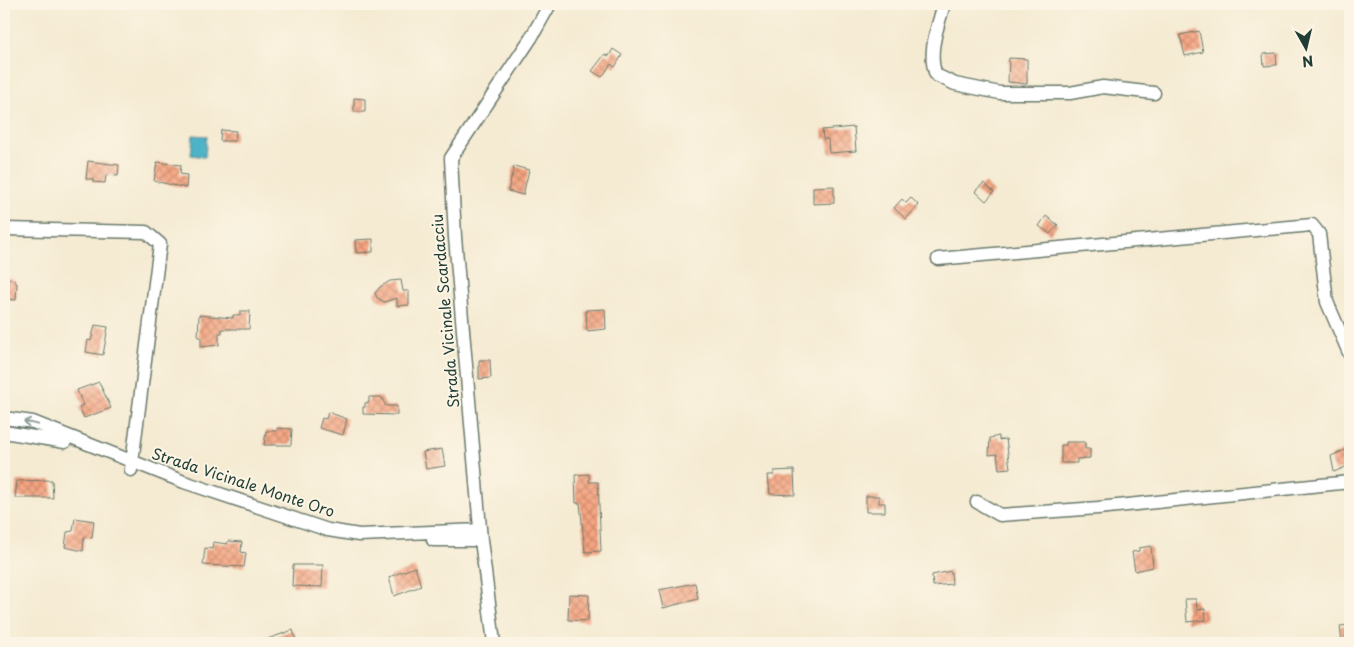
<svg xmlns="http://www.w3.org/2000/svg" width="1354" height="647" font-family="'Playpen Sans',sans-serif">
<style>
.water{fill:#48b1c6;stroke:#34777d}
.building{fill:url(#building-cross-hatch)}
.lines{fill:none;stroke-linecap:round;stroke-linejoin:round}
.street-casing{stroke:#6a7a6c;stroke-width:15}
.street{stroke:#fff;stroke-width:12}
.oneway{stroke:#8f9e9a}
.labels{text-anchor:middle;stroke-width:4;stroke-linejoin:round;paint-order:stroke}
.street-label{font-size:15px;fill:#1f3d34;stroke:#fcf5e5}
</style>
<defs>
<pattern id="building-cross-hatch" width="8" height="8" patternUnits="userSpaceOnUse" patternTransform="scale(1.25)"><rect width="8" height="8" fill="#f6a481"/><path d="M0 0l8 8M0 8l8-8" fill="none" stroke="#c7876a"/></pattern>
</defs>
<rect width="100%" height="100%" fill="#fcf5e5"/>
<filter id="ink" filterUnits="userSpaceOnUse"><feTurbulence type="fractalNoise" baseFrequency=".02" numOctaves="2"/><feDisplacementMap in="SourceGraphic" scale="10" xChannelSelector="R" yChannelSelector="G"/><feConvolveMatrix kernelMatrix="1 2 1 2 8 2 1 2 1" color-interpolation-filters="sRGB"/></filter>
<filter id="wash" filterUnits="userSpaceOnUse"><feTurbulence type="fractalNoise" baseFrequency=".0096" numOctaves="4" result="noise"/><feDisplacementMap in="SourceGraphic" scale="20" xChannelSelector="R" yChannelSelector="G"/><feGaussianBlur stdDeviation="1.12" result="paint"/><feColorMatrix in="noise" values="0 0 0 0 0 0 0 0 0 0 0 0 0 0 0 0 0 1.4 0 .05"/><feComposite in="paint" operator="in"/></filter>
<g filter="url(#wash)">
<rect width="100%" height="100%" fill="#f5ebd3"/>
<path class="water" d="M193 135 207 136 205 157 191 155Z"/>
<g id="blocks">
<path class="building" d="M1199 31 1203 52 1185 56 1180 35Z
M613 49 622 55 615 67 611 64 602 77 592 71 605 54 609 56Z
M1276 53 1277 65 1264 66 1263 54Z
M1009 58 1027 59V84L1008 82Z
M354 98 365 99V112H354Z
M854 127 856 151 829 153 828 139H823L822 130Z
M221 130 236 131 235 141H220Z
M88 161 119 165 118 176 106 175 105 183 93 182V179H86Z
M157 162 181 165 180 174 187 175 186 188 154 181Z
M514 166 529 170 523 195 508 191Z
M984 183 994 192 986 201 975 191Z
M834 186V203L813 204V187Z
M911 198 919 205 906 219 894 208 902 199 906 203Z
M1046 216 1058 225 1050 234 1039 226Z
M373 239V252L356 253 355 240Z
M4 277 14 280 17 284 16 300 7 299 8 294 4 293Z
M401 280 403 291H409V305L397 306V298L384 302 377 298 375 293 380 287 390 281Z
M605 309 606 329 587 331 586 310Z
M240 311H250L249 329H222V333H219V345L201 347V337H198L199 315 233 318V315H240Z
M95 325 108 327 103 355 86 352 88 340 91 341Z
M479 360H490L491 378 479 379Z
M99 382 111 408 84 418 79 407 83 405 77 390Z
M369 397H381L386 406H397V415L363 414V407H365V403L369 402Z
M328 412 347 419 343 435 319 428 322 418 326 419Z
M277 428 292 429 291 445H264L266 431H277Z
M999 436V440L1006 439 1010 468 999 469 997 454 989 455 990 438Z
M1066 442H1085V449H1090V458L1077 459V463H1061V445H1066Z
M442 449 445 466 426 469 423 452Z
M1345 450 1348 456 1350 455V465L1334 472 1331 456Z
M794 470 795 495 770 494 768 475H774V471Z
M589 474V482H598L601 551 585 552 580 503H576L575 475Z
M52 480 53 498H15L17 481Z
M866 496H879V503H885V512H866Z
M75 518 94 521 92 538 84 537 83 551 65 547 67 532 73 531Z
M228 541 242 542 241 552 246 553 244 567 203 565 205 548 212 549 213 542 227 544Z
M1151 546 1153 567 1135 571 1132 552 1139 551V548Z
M293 565H323L322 587 292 586Z
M415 567 421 586 394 596 389 577Z
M951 571 952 584 933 586 932 575Z
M695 583 698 599 663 608 659 590Z
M569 594 589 595 588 621 568 620Z
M1185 599H1196L1197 610 1205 609 1206 620 1187 622Z
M1350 625V643H1342L1340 626Z
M293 630 297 643H259V642Z"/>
</g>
</g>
<g filter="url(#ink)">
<use href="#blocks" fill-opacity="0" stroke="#6a7a6c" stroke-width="1"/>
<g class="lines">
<g class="street-casing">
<path id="street" d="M944 4C938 26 927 53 936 75L955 84 1000 93H1070L1103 87 1154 93
M4 229 146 232 160 244 131 470
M938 259 1312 225 1319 234 1327 302 1350 355
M4 418 33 422 184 482 328 530 359 535 480 530
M4 432 65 442
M977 502 1000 515 1098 508 1350 482
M433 540H481
M494 643 481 540 455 237 451 158 531 38 550 4"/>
</g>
<use href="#street" class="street"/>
</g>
<defs><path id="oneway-shaft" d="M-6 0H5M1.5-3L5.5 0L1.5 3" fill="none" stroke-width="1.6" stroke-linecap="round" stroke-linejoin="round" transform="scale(1.25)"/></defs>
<use class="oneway" href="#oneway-shaft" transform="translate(31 423) rotate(-166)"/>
</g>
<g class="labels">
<g class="street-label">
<text transform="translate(446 311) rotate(-95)" y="5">Strada Vicinale Scardacciu</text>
<text transform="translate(243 483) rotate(18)" y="5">Strada Vicinale Monte Oro</text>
</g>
</g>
<rect width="1354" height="647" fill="none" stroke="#fcf5e5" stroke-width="20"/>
<g transform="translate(1306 48) rotate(172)" stroke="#fcf5e5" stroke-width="4" paint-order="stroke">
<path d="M0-4L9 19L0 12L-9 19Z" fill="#1f3d34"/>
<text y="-8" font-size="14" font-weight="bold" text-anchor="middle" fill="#1f3d34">N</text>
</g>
</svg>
